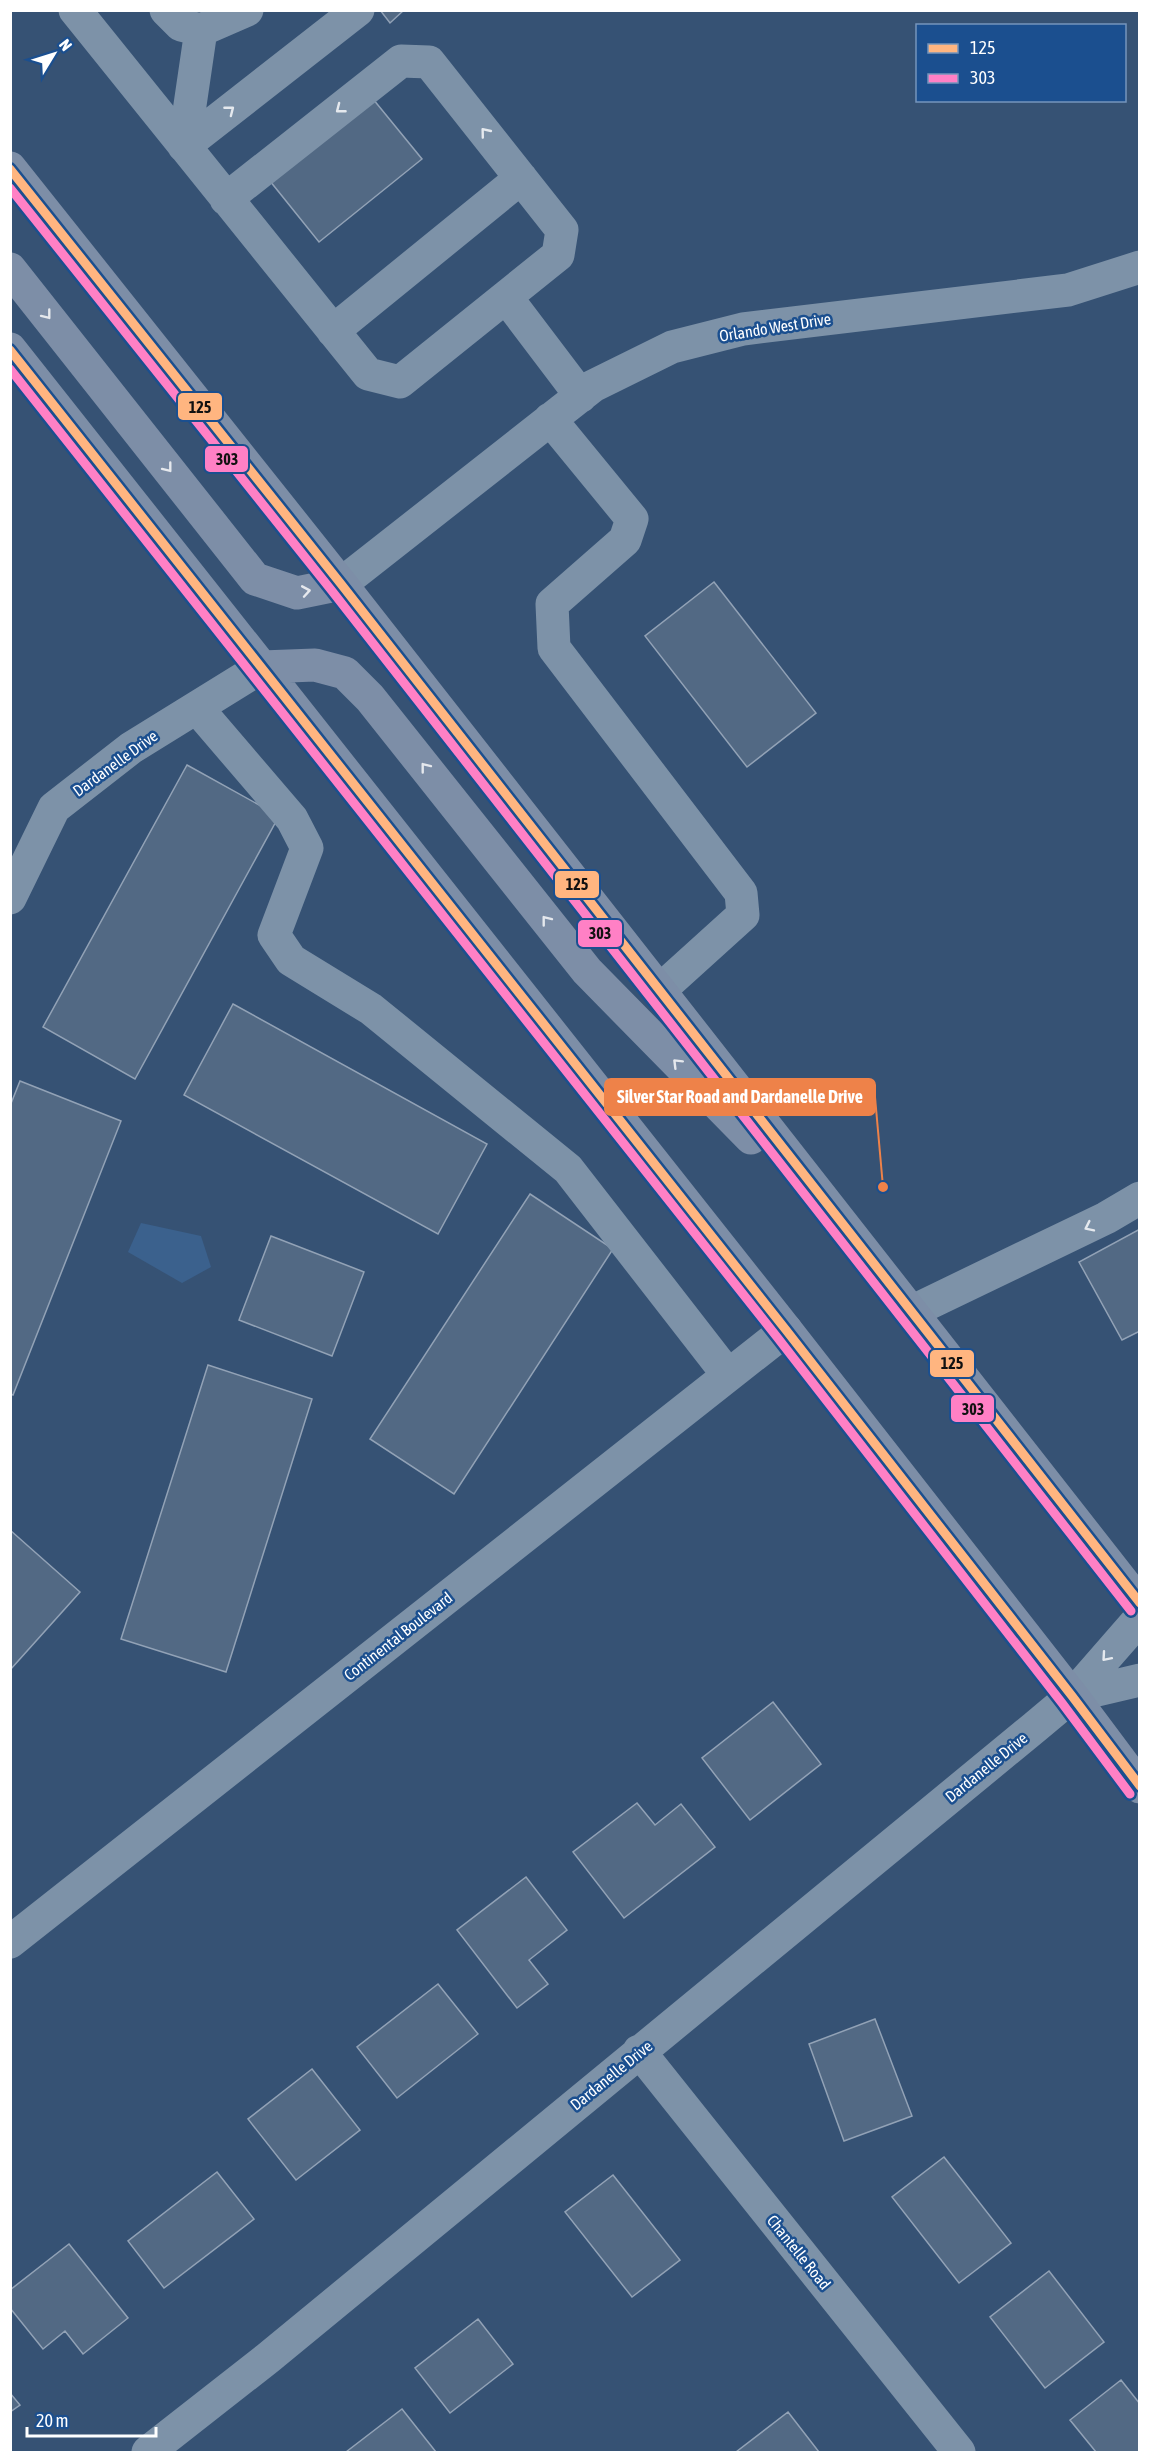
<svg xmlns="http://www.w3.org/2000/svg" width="1150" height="2463" font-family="'Asap Condensed',sans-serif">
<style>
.water{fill:#3b618d}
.building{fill:#526984;stroke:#92a2b6;stroke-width:1.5}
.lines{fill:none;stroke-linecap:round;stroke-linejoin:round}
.minor{stroke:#7d92a8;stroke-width:33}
.major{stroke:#7d8ea7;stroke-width:33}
.bus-1-casing{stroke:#1b4f8f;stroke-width:14}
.bus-2-casing{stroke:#1b4f8f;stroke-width:14}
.bus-1{stroke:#ffb580;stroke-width:9}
.bus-2{stroke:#ff80c5;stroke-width:9}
.oneway{stroke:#e5e9ee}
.oneway2{stroke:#e5e8ed}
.labels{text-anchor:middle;stroke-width:5;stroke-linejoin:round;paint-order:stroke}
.street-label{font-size:16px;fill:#fff;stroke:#1b4f8f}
.leader{fill:none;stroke:#ee8249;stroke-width:2}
.callout-dot{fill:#ee8249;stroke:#1b4f8f;stroke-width:2}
.callout{fill:#ee8249;stroke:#ee8249;stroke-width:2}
.callout-label{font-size:18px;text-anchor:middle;font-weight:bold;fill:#fff}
.line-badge{stroke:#1b4f8f;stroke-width:2}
.pale-badge-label{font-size:16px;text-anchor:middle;font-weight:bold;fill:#111}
</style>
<rect width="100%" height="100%" fill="#365274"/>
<path class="water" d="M141 1223 201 1236 211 1267 182 1283 128 1252Z"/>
<path class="building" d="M380 10H404L390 23Z
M373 99 422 159 319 242 270 181Z
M714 582 816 713 747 767 645 636Z
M187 765 279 816 135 1079 43 1027Z
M233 1004 487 1144 438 1234 184 1095Z
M20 1081 121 1121 13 1395 10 1394V1106Z
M530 1194 613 1249 454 1494 370 1439Z
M1140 1229V1331L1122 1340 1079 1262Z
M271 1236 364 1272 332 1356 239 1320Z
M208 1365 312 1399 226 1672 121 1639Z
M10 1530 80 1592 10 1670Z
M773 1702 821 1764 750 1820 702 1758Z
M637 1803 655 1825 681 1804 715 1847 624 1918 573 1852Z
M526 1877 567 1930 529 1960 548 1984 517 2008 457 1930Z
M438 1984 478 2034 397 2098 357 2047Z
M875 2019 912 2116 844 2141 809 2044Z
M312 2069 360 2130 296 2180 248 2119Z
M944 2157 1011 2243 959 2283 892 2197Z
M217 2172 254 2219 164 2288 128 2241Z
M613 2175 680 2260 632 2297 565 2212Z
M69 2244 128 2318 83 2354 65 2331 43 2349 10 2308V2290Z
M1049 2271 1104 2342 1045 2388 990 2317Z
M478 2319 513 2364 450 2413 415 2368Z
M1121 2380 1140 2404V2452H1096L1070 2420Z
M10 2393 20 2405 10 2412Z
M402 2409 436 2452H346Z
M788 2412 819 2452H736Z"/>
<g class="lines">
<path class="minor" d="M75 10 368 374 400 382 558 255 562 230 429 62 401 61 226 199
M166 10 181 25 201 30 247 10
M184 146 358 10
M184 146 201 30
M506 297 581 396
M333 331 521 178
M550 419 632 519 625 540 552 604 554 648 741 893 743 915 659 991
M341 584 593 386 672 347 743 329 1068 290 1140 267
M197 708 292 819 307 848 274 935 291 960 371 1009 568 1169 728 1375
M10 898 54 808 131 748 262 667
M911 1312 1106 1218 1140 1198
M1072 1696 1140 1680
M10 1942 786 1330
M639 2051 959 2452
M148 2452 268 2358 1035 1727 1072 1696 1140 1618"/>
<path class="major" d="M10 168 341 584 1140 1604
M10 269 255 579 297 593 341 584
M10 349 786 1330 1072 1696 1140 1787
M262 667 315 665 345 673 370 698 587 971 751 1138"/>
<g class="bus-1-casing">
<path id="bus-1" d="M10 169 341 584 1140 1603
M10 350 786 1330 1072 1696 1140 1786"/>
</g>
<g class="bus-2-casing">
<path id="bus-2" d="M10 188 332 591 1131 1611
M10 369 777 1337 1062 1703 1130 1794"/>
</g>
<use href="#bus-1" class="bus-1"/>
<use href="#bus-2" class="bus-2"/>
</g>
<defs><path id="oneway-chevron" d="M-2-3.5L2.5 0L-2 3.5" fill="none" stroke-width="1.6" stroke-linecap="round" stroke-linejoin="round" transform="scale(1.5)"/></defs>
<g class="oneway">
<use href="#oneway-chevron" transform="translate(340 109) rotate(142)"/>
<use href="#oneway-chevron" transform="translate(230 110) rotate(-38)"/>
<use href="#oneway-chevron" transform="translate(485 132) rotate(-129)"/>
<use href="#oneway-chevron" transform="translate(1089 1227) rotate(154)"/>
<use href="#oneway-chevron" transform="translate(1106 1657) rotate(131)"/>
</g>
<g class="oneway2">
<use href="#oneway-chevron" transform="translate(47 315) rotate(52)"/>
<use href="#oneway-chevron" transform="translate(168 468) rotate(52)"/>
<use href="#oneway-chevron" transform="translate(306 591) rotate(-10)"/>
<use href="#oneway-chevron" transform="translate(425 767) rotate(-128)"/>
<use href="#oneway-chevron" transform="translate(546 920) rotate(-128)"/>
<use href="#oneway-chevron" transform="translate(677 1063) rotate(-135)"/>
</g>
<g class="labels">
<g class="street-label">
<text transform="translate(775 327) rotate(-9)" y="6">Orlando West Drive</text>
<text transform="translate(115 763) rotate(-36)" y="6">Dardanelle Drive</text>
<text transform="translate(398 1636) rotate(-38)" y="6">Continental Boulevard</text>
<text transform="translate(986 1767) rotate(-39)" y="6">Dardanelle Drive</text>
<text transform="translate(611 2075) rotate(-39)" y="6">Dardanelle Drive</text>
<text transform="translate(799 2252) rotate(51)" y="6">Chantelle Road</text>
</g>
</g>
<path class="leader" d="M883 1187L875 1097"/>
<circle class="callout-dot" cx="883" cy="1187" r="6"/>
<rect class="callout" x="605" y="1079" width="270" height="36" rx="6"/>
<g class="callout-label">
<text x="740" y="1103">Silver Star Road and Dardanelle Drive</text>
</g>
<g class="line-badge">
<rect x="177" y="392" width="46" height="29" rx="6" fill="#ffb580"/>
<rect x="204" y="445" width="45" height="28" rx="6" fill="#ff80c5"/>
<rect x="554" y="870" width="46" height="29" rx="6" fill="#ffb580"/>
<rect x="577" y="919" width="46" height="29" rx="6" fill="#ff80c5"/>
<rect x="929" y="1349" width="46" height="29" rx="6" fill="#ffb580"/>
<rect x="950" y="1394" width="45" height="29" rx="6" fill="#ff80c5"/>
</g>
<g class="pale-badge-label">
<text x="200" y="413">125</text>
<text x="227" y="465">303</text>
<text x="577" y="890">125</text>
<text x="600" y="939">303</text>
<text x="952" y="1369">125</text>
<text x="973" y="1415">303</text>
</g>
<rect width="1150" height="2463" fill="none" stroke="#ffffff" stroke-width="24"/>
<rect x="916" y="24" width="210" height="78" fill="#1b4f8f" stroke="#7695bc" stroke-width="1.5"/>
<rect x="928" y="44" width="30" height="9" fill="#ffb580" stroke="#7695bc" stroke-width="1.5"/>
<text x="970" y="54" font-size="18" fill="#ffffff">125</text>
<rect x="928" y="74" width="30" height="9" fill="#ff80c5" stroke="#7695bc" stroke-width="1.5"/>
<text x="970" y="84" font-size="18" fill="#ffffff">303</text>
<g transform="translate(54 54) rotate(52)" stroke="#1b4f8f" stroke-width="4.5" paint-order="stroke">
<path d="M0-4.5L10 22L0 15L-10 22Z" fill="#ffffff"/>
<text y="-9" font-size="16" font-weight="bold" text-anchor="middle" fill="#ffffff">N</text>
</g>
<path d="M27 2427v9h129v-9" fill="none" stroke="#ffffff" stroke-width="3"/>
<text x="36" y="2427" font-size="18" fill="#ffffff" stroke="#1b4f8f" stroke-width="4.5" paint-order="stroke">20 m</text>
</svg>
